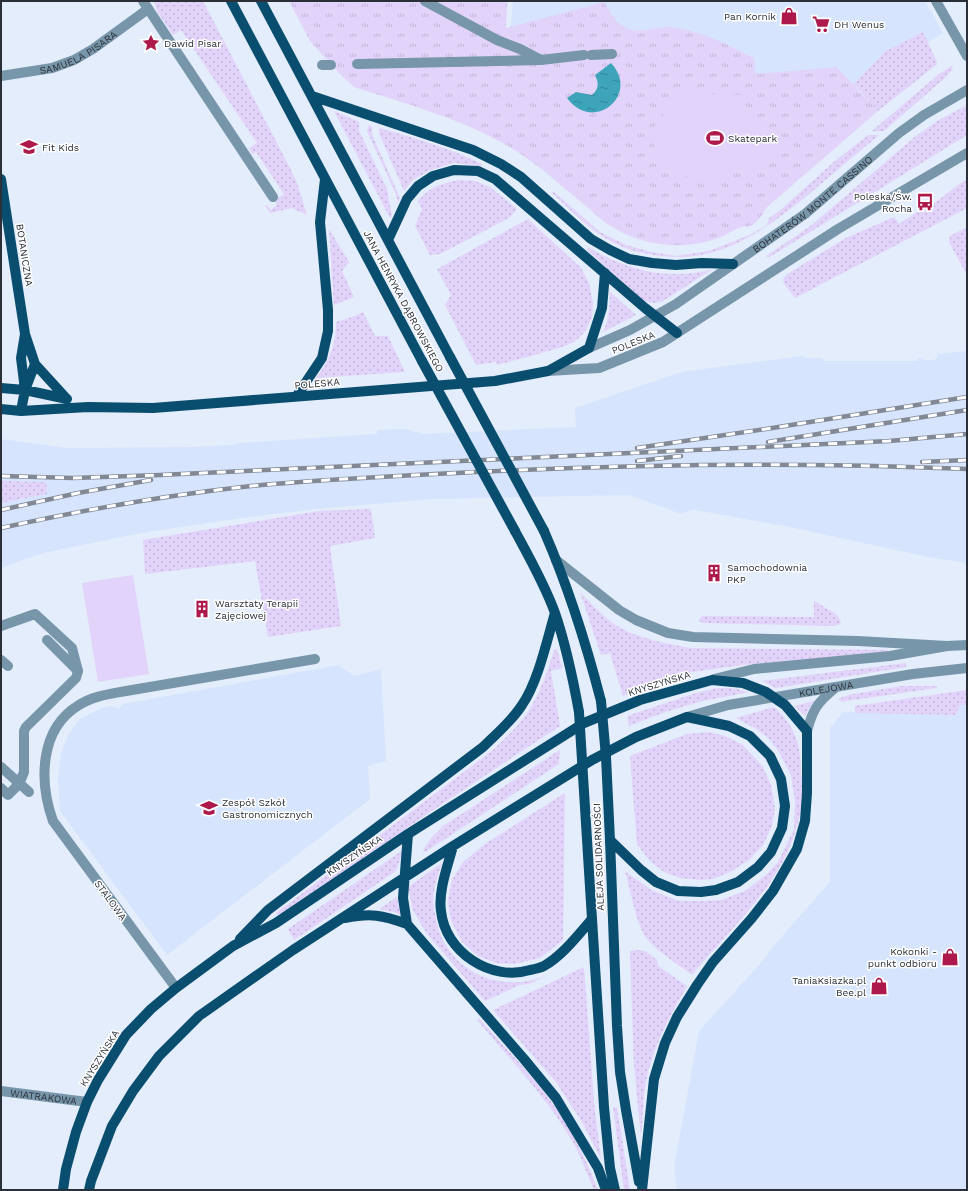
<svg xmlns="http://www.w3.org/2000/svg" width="968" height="1191" font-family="'Work Sans',sans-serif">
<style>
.built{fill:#d6e5fd}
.grass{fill:url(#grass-dots)}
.park{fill:url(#park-tufts)}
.pitch{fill:#e2d3fa}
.water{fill:url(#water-ripples)}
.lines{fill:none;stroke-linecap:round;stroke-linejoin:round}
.minor{stroke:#7896a9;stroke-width:10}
.major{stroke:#0a4e6f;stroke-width:10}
.rail-casing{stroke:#828994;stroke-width:4.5}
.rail{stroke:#fff;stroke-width:3;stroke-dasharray:9;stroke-linecap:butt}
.major-bridge{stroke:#0a4e6f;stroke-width:10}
.labels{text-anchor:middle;stroke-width:3;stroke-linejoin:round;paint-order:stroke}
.poi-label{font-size:10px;fill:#2a2f38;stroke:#fff;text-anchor:start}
.street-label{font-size:10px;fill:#2a2f38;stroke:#fff}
</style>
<defs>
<pattern id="grass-dots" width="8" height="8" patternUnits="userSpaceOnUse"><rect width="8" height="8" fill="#e2d3fa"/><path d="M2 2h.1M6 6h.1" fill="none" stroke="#c2b5d7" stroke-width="1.8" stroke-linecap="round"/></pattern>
<pattern id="park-tufts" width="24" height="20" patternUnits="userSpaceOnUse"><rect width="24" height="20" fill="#e2d3fa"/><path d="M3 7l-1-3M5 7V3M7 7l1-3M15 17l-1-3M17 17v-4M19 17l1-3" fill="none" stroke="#c2b5d7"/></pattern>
<pattern id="water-ripples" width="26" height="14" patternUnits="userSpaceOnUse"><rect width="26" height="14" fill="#3ea4ba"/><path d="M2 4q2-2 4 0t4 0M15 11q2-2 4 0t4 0" fill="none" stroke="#348698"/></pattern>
</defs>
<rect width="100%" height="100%" fill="#e4edfb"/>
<path class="built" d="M513 1H925L943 33 858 87 508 55Z
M967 351V563L928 557 785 526 695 510 688 511 681 514 629 495 433 499 316 509 249 517 147 532 43 553 1 568V503L47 494 45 482 1 481V439L67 448 190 447 233 445 240 443 377 434V430L407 429 422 434 576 427 575 408 681 372 802 356 804 358H823V361H918V358H923V360H934L937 357V354Z
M339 665 354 676 381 669 386 761 368 766 370 799 167 955 60 811 58 777 61 753 69 733 81 718 102 708 111 706 116 708H120L123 704Z
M960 705H967V1190H677L674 1167 699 1031 760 964 776 943 830 882V728L843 712 956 715Z"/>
<path class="grass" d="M154 1H203L292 172 297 183 307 215 292 208 270 213 265 206 267 205 271 210 277 205 275 200 284 194 256 152 252 154 249 148 257 143 181 30 173 35 157 11Z
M923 32 937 62 936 65 878 111 854 84 886 51Z
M953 65 951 71 946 77 884 131H872L939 74Z
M967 105V135L768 258 766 256 799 234 814 223 916 136 939 120Z
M334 111 359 122V131L387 189 392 216 390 218Z
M369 125 372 127V131L373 137 400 198 398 202 395 192 367 131Z
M379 128C414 138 449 148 482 164L481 166 453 163 431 170 414 179 404 191 379 133Z
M868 135H879C857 153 835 172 814 190 769 227 723 264 661 256 644 254 627 250 612 242 589 230 570 209 551 192H554L600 232 626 245 651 252 676 256 709 251 752 234 767 225 769 218 778 212 835 161Z
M967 179V208L795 298 784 284 783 279 786 275 846 238 894 217 899 224 919 211 922 212C938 202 951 189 967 179Z
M458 180 475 181 490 187 517 209 509 218 440 254 430 255 415 226 422 209 418 201C431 186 439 185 458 180Z
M528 219 581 268 589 283 593 303 592 317 586 330 579 338 572 343 562 347 527 357 497 365 496 362 476 365 445 305 451 295 437 269Z
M967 227V275L949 242 950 236Z
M329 229 349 262 342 271 354 297 334 305Z
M588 247C616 264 647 275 680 274 690 274 701 272 711 270L663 301C654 304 649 303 641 299L587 250Z
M609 291 636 315 603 332C609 319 611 305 609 291Z
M363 312 375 336H388L405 372 316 378C329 362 337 343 336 322L355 316Z
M1 481 46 482 47 494 1 503Z
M371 509 375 538 330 546 341 626 268 637 255 561 145 574 143 540 319 511Z
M580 592C591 603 601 615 614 624 637 639 665 643 691 648L888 650V652L742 665 692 672 649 685 623 696 610 653 601 655Z
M814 601 836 614 841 621 840 624 833 626 705 623 698 621 702 616 814 617Z
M557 649 562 668 551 671 560 726 442 804 278 916 276 913 492 751C504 739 518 727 528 712 540 693 548 671 554 650Z
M906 663V667L776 688 762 681Z
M901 686H937V688L846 701 843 702 838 699 848 695Z
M716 688H732L749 692 703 701 665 712 629 726 627 716 693 694Z
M967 690V705H960L956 715 855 713V706Z
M814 701 810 706 805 716 794 706Z
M774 707C797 728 801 746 801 775 802 783 803 792 802 800 794 875 737 920 692 975 680 965 653 949 645 936 636 922 630 888 625 871L651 890 679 901H704L721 900 745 891 766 875 778 862 794 829 795 802 791 775 778 750 769 739 758 730 736 718Z
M708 732 725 736 743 745 763 767 771 785 775 809 772 826 763 845 749 860 732 871 713 879 701 880 680 878 664 872 649 860 637 844 630 756 687 734Z
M560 750 559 764 425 852 423 850 432 837 443 826Z
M565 793 563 940 540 958 514 964 496 963 478 956 462 942 451 920 448 901 452 880 463 862 485 844Z
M403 850 396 871 294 940 288 929Z
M442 863C438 875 434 886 433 899 433 904 434 909 435 914 441 962 486 991 533 980 543 978 553 972 562 968L529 984 520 985 485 1001 427 934 413 910 408 887Z
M397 897 401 915 394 912 379 909Z
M638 950 645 951 657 960 658 966 687 986C670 1015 655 1043 647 1076 643 1094 643 1117 641 1137L634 1066 630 951Z
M584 967 594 1102 601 1159 582 1122 556 1082 493 1010Z
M479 1018C502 1044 526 1069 547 1096 568 1123 586 1158 598 1190H594C587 1174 581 1157 573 1142 547 1098 510 1059 477 1020Z
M613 1107H617L630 1190H624Z"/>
<path class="park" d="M289 1H507L506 28 604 2C610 12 616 24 628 29 642 34 656 26 671 27 701 31 727 44 754 58L755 74 837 67 878 111 766 208C762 215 758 222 750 226 747 227 744 226 741 227 736 229 730 232 725 235 689 252 642 247 609 225 601 220 593 212 586 206 558 183 533 159 501 142 455 117 404 103 354 87L340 74 310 41Z"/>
<path class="pitch" d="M681 93 740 95 744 109 750 117 764 122 777 132 782 144 775 158 765 166 733 173 712 189 661 163 649 133Z
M133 575 149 674 98 682 82 583Z"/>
<path class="water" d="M611 63C641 95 593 134 567 98L576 92 592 95C599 89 599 83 595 75Z"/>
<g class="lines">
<g class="minor">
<path d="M143 1 273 197"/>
<path d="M425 1 497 40 520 49 539 59"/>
<path d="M936 1 967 56"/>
<path d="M591 55 612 54"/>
<path d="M357 64 541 60 584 55"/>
<path d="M322 65H331"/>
<path id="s1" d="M1 76 52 68 74 60 93 49 148 9"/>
<path id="s2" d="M589 348 630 330 676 304 805 214 899 133 924 115 967 90"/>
<path d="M548 371 599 368 663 342 838 229 967 153"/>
<path d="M556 560 619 610 636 620 668 633 693 637 858 641 947 646"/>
<path d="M1 626 35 614 72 648 78 671 76 678 26 727 24 731V772L19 784 8 795 1 788"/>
<path d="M47 640 78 671"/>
<path d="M1 660 8 666"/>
<path d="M714 679 754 669 890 656 947 646 967 645"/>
<path id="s3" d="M687 717 728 705 913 674 967 668"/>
<path d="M807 731C813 709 817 703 835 688"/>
<path d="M1 767 29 792"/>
<path d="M176 988 53 821C39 782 39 729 79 705 93 696 110 694 126 691L315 659"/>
<path id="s4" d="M1 1091 87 1102"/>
</g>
<path class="major" d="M231 1 422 361
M261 1 450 357
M312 96 473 150 501 164 521 177 591 239 610 250 629 259 652 263 676 265 702 263 733 264
M1 179 25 334 35 364 66 398
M388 240 407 199 418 186 433 176 454 170 478 171 495 179 645 308 677 333
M1 388 25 390 67 399
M25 390 21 358 25 334
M296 397 322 358 328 331V310L320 222 325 179
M1 409 21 411 88 407 153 408 495 381 548 371 589 348 602 308 605 273
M21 411 25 390 35 364
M515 531C529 557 545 585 555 613 566 645 573 679 579 712
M544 531C568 586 586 643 601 701
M610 840 617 1026 620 1072 626 1110 639 1182
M453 846C448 865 438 891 441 911 445 952 491 982 530 970 535 969 540 968 544 966 563 955 578 935 592 919
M345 918C371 913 382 915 407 924L524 1059 556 1098 598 1168 606 1190
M592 919 604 1107 610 1168 615 1190
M407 924 403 898 408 834
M240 939 268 910 483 747C496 734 512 721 522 705 538 682 547 640 555 613
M63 1190 66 1169 76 1132 87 1102 98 1080 126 1035 151 1009 176 988 233 946 276 923 408 834 584 723 640 700 712 680 743 683 766 692 785 705 807 731V793L805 821 797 849 773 891 752 918 713 962 697 985 677 1017 665 1043 654 1079 642 1190
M89 1190 91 1181 112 1126 133 1091 159 1056 199 1016 293 950 453 846 592 760 636 737 687 717 729 726 750 736 770 756 781 779 785 806 782 828 771 852 758 867 738 882 716 890 701 892 678 891 656 882 641 870 610 840"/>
<g class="rail-casing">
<path id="rail" d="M768 442 967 410
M637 448 766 429 967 397
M637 461 681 456
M922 462 967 460
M1 476 73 478 160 475 889 441 967 434
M1 510 78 493 151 480
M1 528C83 510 167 495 251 486 325 479 400 476 475 472 639 464 803 462 967 469"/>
</g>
<use href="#rail" class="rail"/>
<path class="major-bridge" d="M450 357 544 531
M422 361 515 531
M601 701 606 757 610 840
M579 712 592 919"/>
</g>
<defs>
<g id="shop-bare" transform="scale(1.38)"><path d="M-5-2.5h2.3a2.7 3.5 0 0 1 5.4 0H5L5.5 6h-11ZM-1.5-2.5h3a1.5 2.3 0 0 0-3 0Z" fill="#ac194a" stroke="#fff" stroke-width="2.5" paint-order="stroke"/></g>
<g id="supermarket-bare" transform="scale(1.38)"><path d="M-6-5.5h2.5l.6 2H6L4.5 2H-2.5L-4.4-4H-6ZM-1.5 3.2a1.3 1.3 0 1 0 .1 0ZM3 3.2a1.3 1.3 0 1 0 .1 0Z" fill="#ac194a" stroke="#fff" stroke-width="2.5" paint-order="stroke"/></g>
<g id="sight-bare" transform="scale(1.38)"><path d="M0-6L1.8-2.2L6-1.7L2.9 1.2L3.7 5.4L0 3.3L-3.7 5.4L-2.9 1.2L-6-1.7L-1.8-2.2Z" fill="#ac194a" stroke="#fff" stroke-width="2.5" paint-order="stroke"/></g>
<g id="stadium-bare" transform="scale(1.38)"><path d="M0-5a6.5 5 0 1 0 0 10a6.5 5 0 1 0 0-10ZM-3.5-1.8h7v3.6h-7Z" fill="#ac194a" stroke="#fff" stroke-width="2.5" paint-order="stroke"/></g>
<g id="school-bare" transform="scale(1.38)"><path d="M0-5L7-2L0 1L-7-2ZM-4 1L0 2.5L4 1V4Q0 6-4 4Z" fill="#ac194a" stroke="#fff" stroke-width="2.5" paint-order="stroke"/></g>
<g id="bus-bare" transform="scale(1.38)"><path d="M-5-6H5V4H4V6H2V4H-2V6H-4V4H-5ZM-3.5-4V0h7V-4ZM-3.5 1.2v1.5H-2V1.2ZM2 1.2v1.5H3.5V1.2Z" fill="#ac194a" stroke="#fff" stroke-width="2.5" paint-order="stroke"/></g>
<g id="building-bare" transform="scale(1.38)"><path d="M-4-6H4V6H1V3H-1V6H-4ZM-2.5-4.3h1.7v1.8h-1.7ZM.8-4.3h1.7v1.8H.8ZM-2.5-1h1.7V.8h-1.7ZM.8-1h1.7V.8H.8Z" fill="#ac194a" stroke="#fff" stroke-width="2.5" paint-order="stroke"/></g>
</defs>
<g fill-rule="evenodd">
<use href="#shop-bare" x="789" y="16"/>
<use href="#supermarket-bare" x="821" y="24"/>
<use href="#sight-bare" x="151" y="43"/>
<use href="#stadium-bare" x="715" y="138"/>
<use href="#school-bare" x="29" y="147"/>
<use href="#bus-bare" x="925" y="202"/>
<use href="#building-bare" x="714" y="573"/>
<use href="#building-bare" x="202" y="609"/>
<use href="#school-bare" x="209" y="808"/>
<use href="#shop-bare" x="950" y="957"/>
<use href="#shop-bare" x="879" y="986"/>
</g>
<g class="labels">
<g class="poi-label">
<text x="776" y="20" text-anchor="end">Pan Kornik</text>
<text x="834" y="28">DH Wenus</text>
<text x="164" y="47">Dawid Pisar</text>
<text x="728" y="142">Skatepark</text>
<text x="42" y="151">Fit Kids</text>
<text x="912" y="200" text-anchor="end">Poleska/Św.<tspan x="912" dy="12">Rocha</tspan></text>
<text x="727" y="571">Samochodownia<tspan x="727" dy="12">PKP</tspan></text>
<text x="215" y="607">Warsztaty Terapii<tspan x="215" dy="12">Zajęciowej</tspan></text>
<text x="222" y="806">Zespół Szkół<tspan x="222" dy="12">Gastronomicznych</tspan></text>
<text x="937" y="955" text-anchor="end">Kokonki -<tspan x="937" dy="12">punkt odbioru</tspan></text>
<text x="866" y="984" text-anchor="end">TaniaKsiazka.pl<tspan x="866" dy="12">Bee.pl</tspan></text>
</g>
<g class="street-label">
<text dy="4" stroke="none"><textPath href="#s1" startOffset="82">SAMUELA PISARA</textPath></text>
<text dy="4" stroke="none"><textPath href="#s2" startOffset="267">BOHATERÓW MONTE CASSINO</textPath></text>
<text transform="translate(25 255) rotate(81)" y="4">BOTANICZNA</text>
<text transform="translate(404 301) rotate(62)" y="4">JANA HENRYKA DĄBROWSKIEGO</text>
<text transform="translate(633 342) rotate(-22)" y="4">POLESKA</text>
<text transform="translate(317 383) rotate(-5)" y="4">POLESKA</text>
<text transform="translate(659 683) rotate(-17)" y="4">KNYSZYŃSKA</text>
<text dy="4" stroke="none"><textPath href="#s3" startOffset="142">KOLEJOWA</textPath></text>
<text transform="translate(354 855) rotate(-34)" y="4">KNYSZYŃSKA</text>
<text transform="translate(598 857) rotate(-92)" y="4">ALEJA SOLIDARNOŚCI</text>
<text transform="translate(111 900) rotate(54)" y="4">STALOWA</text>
<text transform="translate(99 1058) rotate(-58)" y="4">KNYSZYŃSKA</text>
<text dy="4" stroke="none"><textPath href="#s4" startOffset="43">WIATRAKOWA</textPath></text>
</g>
</g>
<rect width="968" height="1191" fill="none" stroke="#2a2f38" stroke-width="4"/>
</svg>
